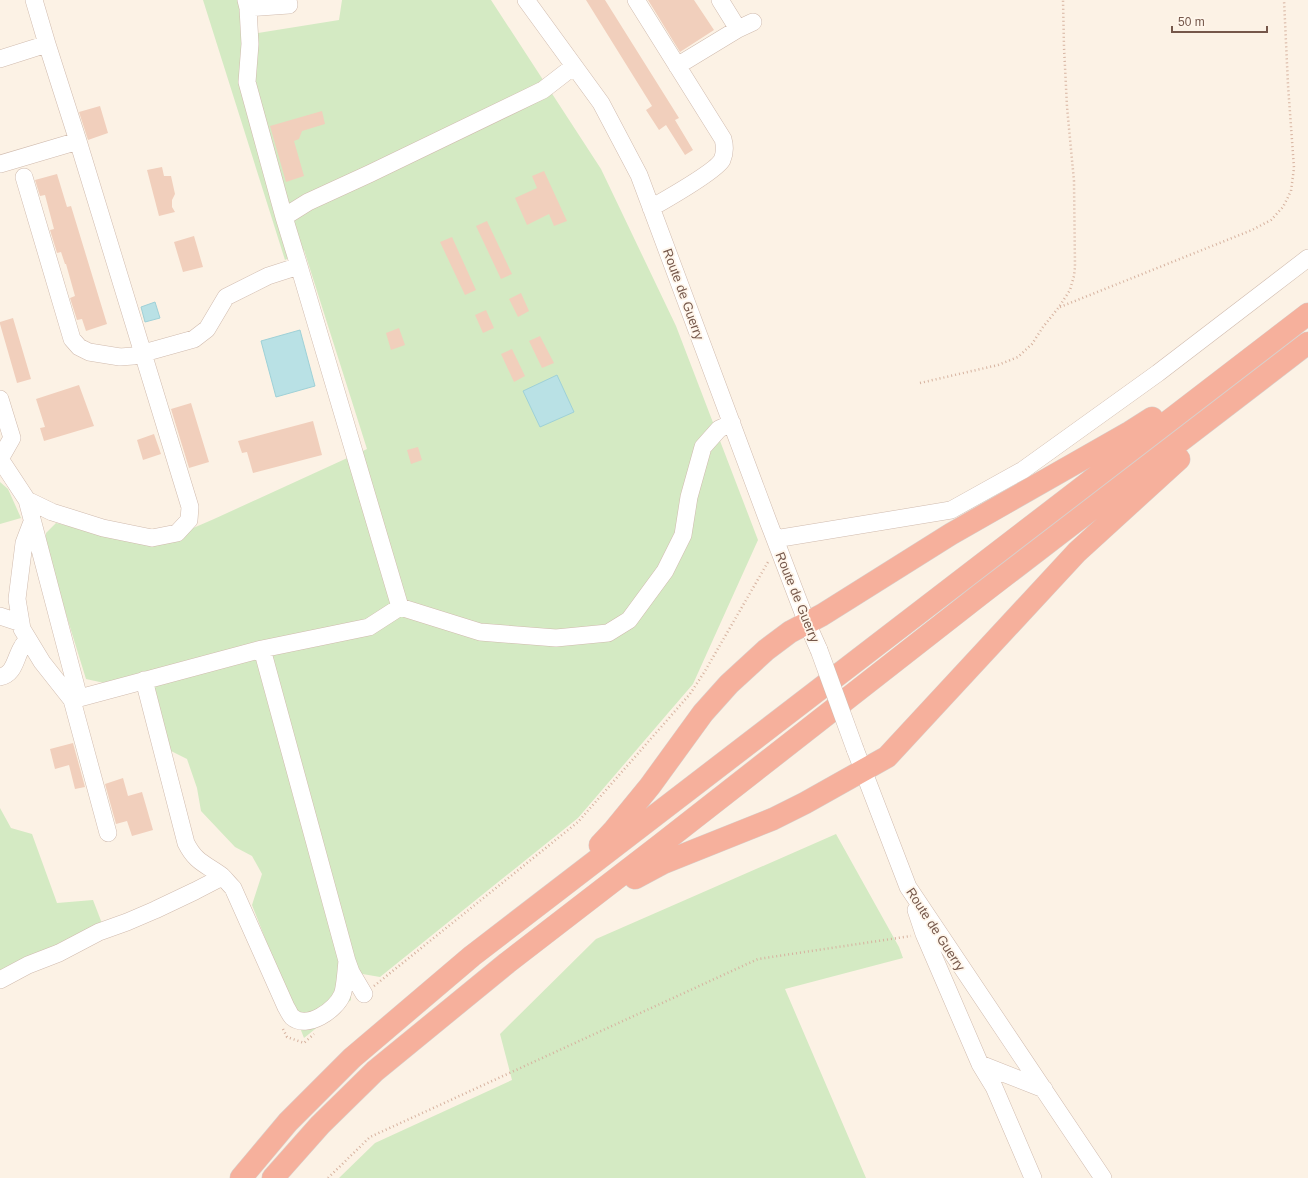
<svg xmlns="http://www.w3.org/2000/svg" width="1308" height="1178" font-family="Arial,sans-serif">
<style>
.green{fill:#d4eac3}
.water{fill:#b9e1e5;stroke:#9fd1d7}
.building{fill:#f1cfbc}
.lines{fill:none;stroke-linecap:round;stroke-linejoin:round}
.minor-casing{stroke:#d0bbae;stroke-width:18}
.highway-casing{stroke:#d8d0cc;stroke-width:23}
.path{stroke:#d6b29f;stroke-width:2.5;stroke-dasharray:1 3;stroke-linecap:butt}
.minor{stroke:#fff;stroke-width:17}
.highway{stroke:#f6b09c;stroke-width:22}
.minor-bridge-casing{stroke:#d0bbae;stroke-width:18;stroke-linecap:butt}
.minor-bridge{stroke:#fff;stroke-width:17}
.labels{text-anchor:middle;stroke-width:3.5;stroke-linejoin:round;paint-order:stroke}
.street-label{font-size:13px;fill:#75574a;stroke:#fff6eb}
</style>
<rect width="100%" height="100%" fill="#fcf2e5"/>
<path class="green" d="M203 0H250L258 33 339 20 342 0H491L601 169 676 326 758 540 693 684 578 818 380 977 351 972V1000L304 1038 252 905 262 874 252 856 235 847 201 811 197 788 187 759 171 751 150 693 86 679 46 549V533L56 523 154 545 214 519 367 449 304 250 285 260Z
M0 482 8 489 21 518 0 524Z
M0 808 11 828 32 834 57 903 93 900 103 926 0 970Z
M836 834 899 947 903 958 785 989 866 1178H339L375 1143 512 1080 500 1034 596 939Z"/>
<path class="water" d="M155 302 160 318 145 322 141 307Z
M300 330 315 386 276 397 261 341Z
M557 375 574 412 540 427 523 391Z"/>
<path class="building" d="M586 0H605L679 118 675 120 693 150 685 155 666 125 659 130 646 110 652 106Z
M648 0H694L714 30 680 52Z
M100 106 108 133 88 140 79 112Z
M322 111 325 124 302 131 299 139 294 141 304 176 286 182 270 126Z
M162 167 164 176H171L175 194 172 200V207L175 212 159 216 147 170Z
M544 171 567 221 554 226 549 214 527 225 515 198 537 188 532 176Z
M57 174 67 207 71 206 107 324 86 331 82 319 77 320 70 298 75 296 66 264H65L61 252 57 253 50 230 54 229 45 195 40 196 35 180Z
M487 221 512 274 501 279 476 226Z
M194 236 203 267 183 272 174 242Z
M452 237 476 290 465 295 440 242Z
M521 293 529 311 518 317 509 299Z
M486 310 494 328 483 333 475 315Z
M13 318 31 379 17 383 0 324V322Z
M399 328 405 345 391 350 386 333Z
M540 336 554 363 542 368 529 341Z
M512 349 525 376 514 382 501 354Z
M79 385 94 426 44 441 40 428 45 427 36 399Z
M191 403 209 462 189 468 171 409Z
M313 421 322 455 253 473 247 452 242 453 238 441Z
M154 434 161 454 143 460 137 440Z
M418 447 422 460 411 464 407 450Z
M73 743 85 787 75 789 69 765 55 769 50 749Z
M123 778 128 796 142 792 153 830 132 836 127 821 116 824 105 784Z"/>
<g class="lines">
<g class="minor-casing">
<path id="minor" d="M246 0 248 8 250 44 247 82 284 217
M526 0 601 103 639 175 768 521 807 623 819 650
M636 0 723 139C725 146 725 153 722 160 715 172 665 200 651 208
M720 0 738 29
M248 8 289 5 288 0
M0 59 47 44
M677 66 738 29 753 22
M0 164 78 141
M24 177 72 339 79 347 89 352 120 357 133 356 194 339 207 329 226 297 268 276 299 266
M0 399 12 438 0 459
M0 459 27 500 79 698
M27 500 52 512 103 528 152 538 177 533 189 520 190 507 78 141 47 44 34 0
M32 522 24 543 17 599 22 629 42 662 72 700 108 833
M775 539 951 510 1023 470 1158 373 1308 258
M400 607 299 266 284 217 308 202 369 174 543 90 574 66
M0 616 21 623
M262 649 347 961 351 972 364 994
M0 677C15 674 15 658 22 647 23 644 26 642 28 639
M144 680 186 843C196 863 206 864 222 876 226 880 229 884 233 888L286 1007C288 1010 290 1015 292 1017 307 1030 336 1010 342 995 345 989 346 969 347 961
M72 700 262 649 369 627 400 607 480 632 556 638 608 633 629 620 665 571 683 535 689 497 703 447 719 429 732 423
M855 749 908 887 1103 1178
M916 910 924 934 980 1064 994 1087 1033 1178
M0 980 28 965 59 953 99 932 127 922 155 910 195 891 222 877
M980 1064 1044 1089"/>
</g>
<g class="highway-casing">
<path id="highway" d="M600 845 614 830 650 786 703 713 729 684 766 650 790 632 822 615 951 534 1130 432 1152 418
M635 878 663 863 773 819 805 803 887 757 1077 552 1179 459
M241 1178 288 1122 352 1058 472 956 1308 314
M273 1178 320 1125 375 1071 507 963 660 845 981 594 1308 343"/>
</g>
<path class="path" d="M1060 307 1252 230 1271 220 1283 207 1291 191 1294 168 1288 85 1284 0
M920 383 998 365 1018 357 1032 344 1043 327 1059 307 1070 290 1074 276 1075 267 1074 181 1067 107 1064 47 1063 0
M374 986 578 822 690 694 705 671 768 562
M283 1029 287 1037 304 1043 314 1034
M328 1178 370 1137 758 959 911 936"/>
<use href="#minor" class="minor"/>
<use href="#highway" class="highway"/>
<g class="minor-bridge-casing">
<path id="minor-bridge" d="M819 650 855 749"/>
</g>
<use href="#minor-bridge" class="minor-bridge"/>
</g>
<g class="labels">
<g class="street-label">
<text transform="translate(684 294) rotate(70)" y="5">Route de Guerry</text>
<text transform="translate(798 597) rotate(68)" y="5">Route de Guerry</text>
<text transform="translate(936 929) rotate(57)" y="5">Route de Guerry</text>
</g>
</g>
<path d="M1172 26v6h95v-6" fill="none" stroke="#75574a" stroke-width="2"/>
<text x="1178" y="26" font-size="12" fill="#75574a" stroke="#fff6eb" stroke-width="3" paint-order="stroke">50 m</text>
</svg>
